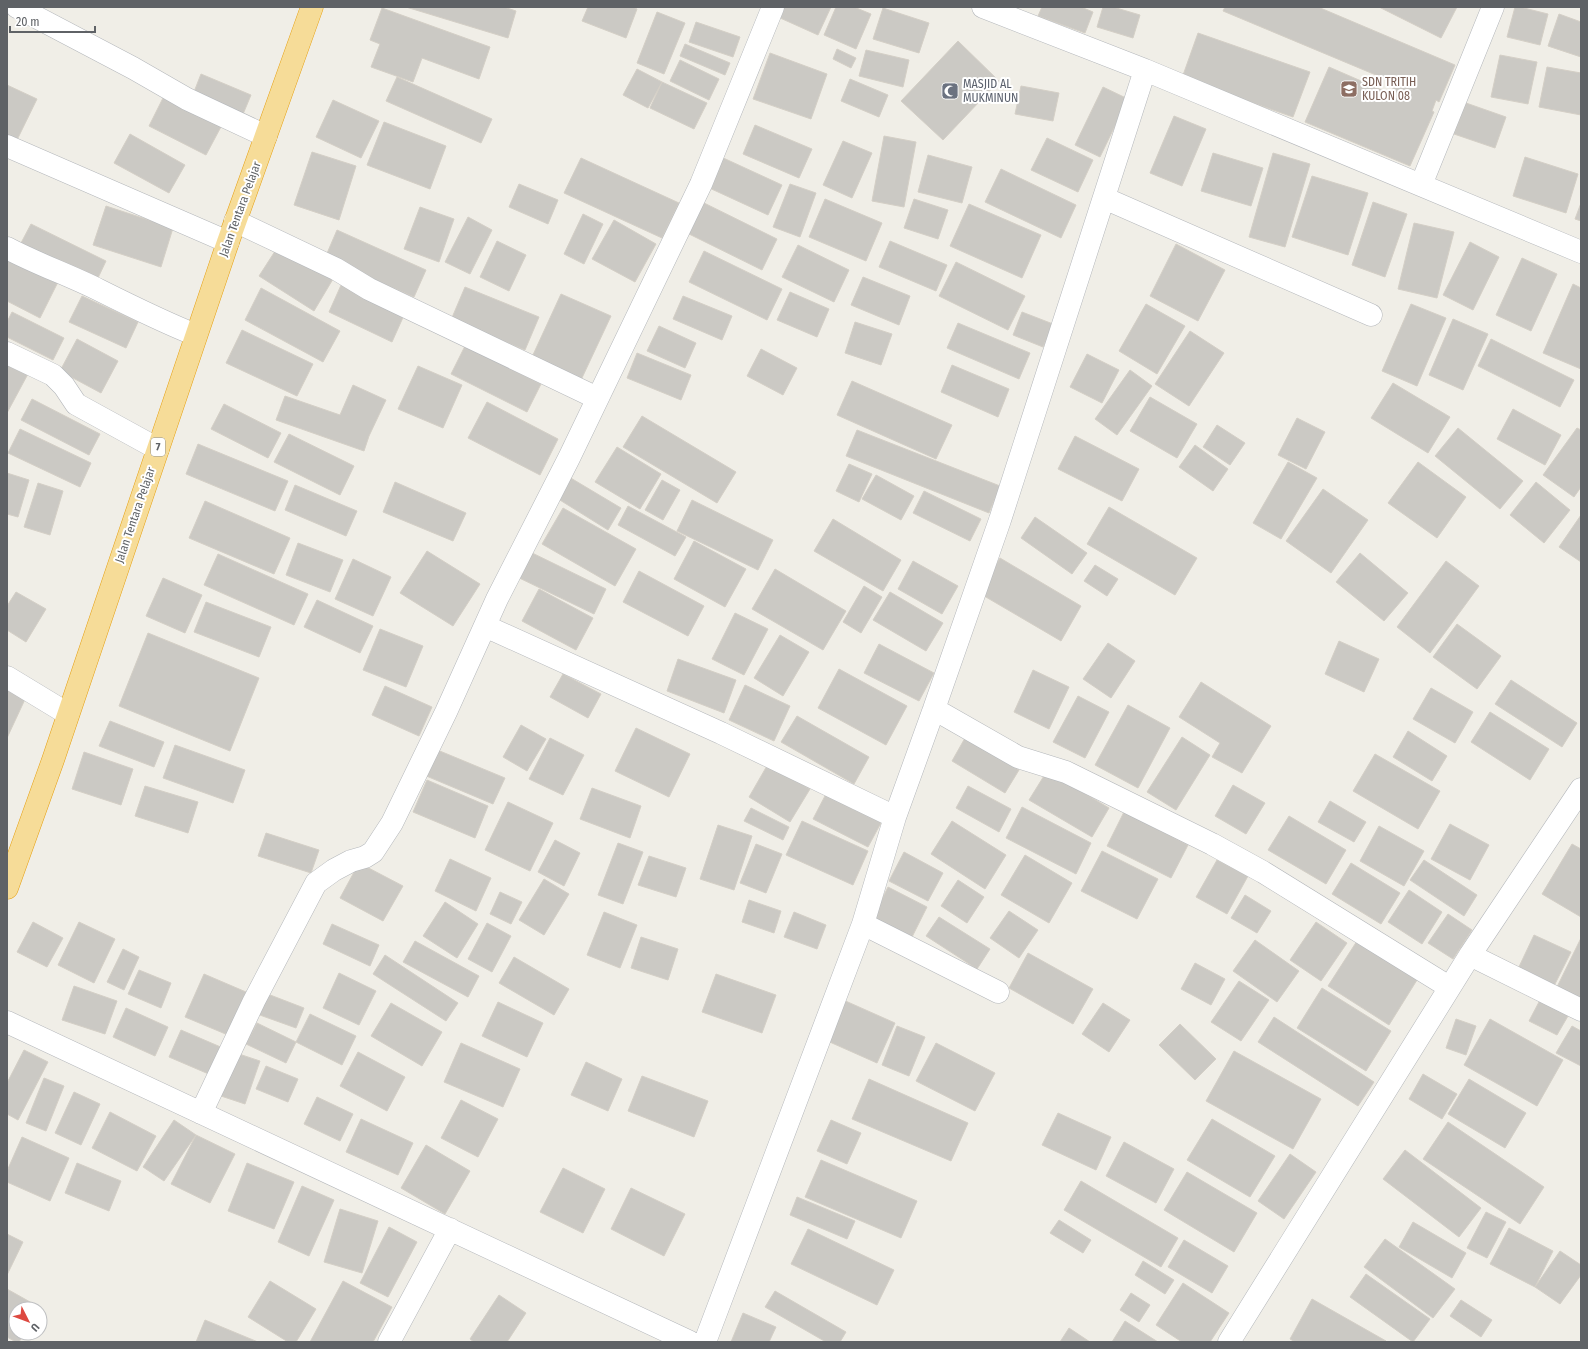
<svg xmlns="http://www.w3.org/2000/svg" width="1588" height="1349" font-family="'Fira Sans Condensed',sans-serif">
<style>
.building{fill:#cbc9c4;stroke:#d4cfc6}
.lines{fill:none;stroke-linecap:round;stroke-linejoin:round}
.street-casing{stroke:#b4b7bb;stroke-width:23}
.highway-casing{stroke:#e6a011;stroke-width:23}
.street{stroke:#fff;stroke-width:22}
.highway{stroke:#f6dc98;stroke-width:22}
.labels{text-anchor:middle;stroke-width:4;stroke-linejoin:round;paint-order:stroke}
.shield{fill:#fff;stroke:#8f9194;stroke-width:1}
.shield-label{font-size:11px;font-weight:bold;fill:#5f6266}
.education-label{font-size:12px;fill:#785e54;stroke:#fff;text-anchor:start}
.worship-label{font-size:12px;fill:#5b616d;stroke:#fff;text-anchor:start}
.street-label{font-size:12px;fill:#5f6266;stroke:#fff}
</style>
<rect width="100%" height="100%" fill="#f0eee7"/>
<path class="building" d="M406 7H504L516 11 508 38Z
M588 7H633L637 9 626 38 582 21Z
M783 7H831L818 35 778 17Z
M836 7H854L871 14 856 49 824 35Z
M1042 7H1081L1093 12 1085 33 1038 16Z
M1103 7H1113L1140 15 1133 38 1097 27Z
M1225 7H1318L1455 65 1439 102 1436 100 1432 111 1434 112 1410 166 1305 122 1329 67 1391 94 1395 83 1223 11Z
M1379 7H1457L1441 38Z
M1515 7H1520L1548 14 1540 45 1507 37Z
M382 8 490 47 479 79 422 58 413 82 371 67 380 44 370 40Z
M883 8 929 23 919 53 873 39Z
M657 12 685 23 664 74 637 63Z
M1559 14 1581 22V57L1548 46Z
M696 22 740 37 733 57 689 42Z
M1198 33 1310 72 1293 117 1182 78Z
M958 41 999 81 943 140 901 101Z
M685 44 730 63 725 75 680 56Z
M837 49 856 58 851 68 833 59Z
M866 50 909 60 903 87 859 76Z
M770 53 827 74 811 119 753 99Z
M1500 55 1537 62 1528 104 1491 97Z
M680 60 719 79 709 100 670 81Z
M1547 67 1581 73V115L1539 107Z
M637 69 662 82 648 108 623 95Z
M201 74 251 95 241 119 192 97Z
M397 77 492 119 481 143 386 101Z
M850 79 888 95 879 117 841 101Z
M662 82 707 103 694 129 650 108Z
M7 85 37 99 16 142 7 138Z
M1021 86 1059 93 1053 121 1015 114Z
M1103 87 1128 99 1100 157 1075 145Z
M165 94 223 123 206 155 149 126Z
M333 100 379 121 361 158 316 137Z
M1466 103 1506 117 1495 148 1454 134Z
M1174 116 1206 129 1182 186 1150 173Z
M384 122 446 146 430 189 367 165Z
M755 125 812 149 799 178 743 154Z
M130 134 185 165 169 193 114 163Z
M884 136 916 142 904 207 872 201Z
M1047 138 1093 160 1078 192 1031 170Z
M843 141 872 153 852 198 823 185Z
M312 152 356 166 339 220 294 205Z
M1213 153 1263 168 1251 206 1201 191Z
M1273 153 1310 164 1285 247 1249 237Z
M928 155 972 167 962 203 918 192Z
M719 156 782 185 768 215 705 186Z
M1525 157 1578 174 1566 213 1513 196Z
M581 158 679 203 662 238 564 193Z
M1001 169 1076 205 1061 238 985 202Z
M1312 176 1368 193 1348 255 1292 237Z
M519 184 558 200 548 224 509 207Z
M790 184 816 193 800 237 773 227Z
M825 199 882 223 866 261 809 237Z
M914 199 948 210 938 239 904 228Z
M700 201 777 239 762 270 685 232Z
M1373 202 1407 214 1385 277 1352 265Z
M1581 203V221L1575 219Z
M969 204 1041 235 1022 278 950 246Z
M106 206 173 228 161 267 93 245Z
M420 207 454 219 439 262 404 249Z
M583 214 603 224 584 264 564 254Z
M468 217 492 230 470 274 445 262Z
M614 220 656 244 635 282 592 259Z
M1414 223 1454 232 1437 298 1398 289Z
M31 224 106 261 97 280 21 243Z
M337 230 426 270 414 297 325 258Z
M497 241 526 255 509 291 480 277Z
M890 241 947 265 936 291 879 267Z
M1470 242 1499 257 1473 310 1443 295Z
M1176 244 1225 270 1198 321 1150 296Z
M279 245 333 279 314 311 259 276Z
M798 245 849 270 834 302 782 277Z
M704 251 782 289 767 320 689 282Z
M7 254 59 280 40 318 7 301Z
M1522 258 1557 274 1531 331 1496 315Z
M956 262 1025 296 1008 330 939 296Z
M863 277 910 296 899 325 851 305Z
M342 283 405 313 392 342 329 312Z
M1573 284 1581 288V369L1543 353Z
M465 287 539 317 525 350 451 320Z
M261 288 340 331 323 362 245 320Z
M790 292 829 309 817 337 777 320Z
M561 294 611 316 581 380 532 357Z
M82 296 138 322 126 348 69 322Z
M683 296 732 316 722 340 673 319Z
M1146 304 1185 326 1157 374 1119 351Z
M1411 304 1446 318 1417 386 1382 371Z
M12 312 64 338 53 360 7 337V322Z
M1022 312 1053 324 1043 347 1013 335Z
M1453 319 1488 334 1463 390 1429 375Z
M855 322 892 334 881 365 845 353Z
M958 323 1030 353 1019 379 947 348Z
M659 326 696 343 685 368 647 351Z
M242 330 313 364 297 396 226 363Z
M1190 331 1224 353 1189 406 1155 384Z
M77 339 118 361 101 393 60 371Z
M1491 339 1574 380 1560 407 1478 366Z
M465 346 541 384 527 412 451 374Z
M761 349 797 368 783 395 747 376Z
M637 353 691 375 681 400 627 378Z
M1087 354 1119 370 1102 403 1070 387Z
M7 360 29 372 7 413Z
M952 365 1009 389 998 417 941 392Z
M418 366 462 385 443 428 398 409Z
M1130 370 1152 386 1117 435 1095 419Z
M852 381 952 425 936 459 837 415Z
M1393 383 1450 417 1428 453 1371 418Z
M353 385 386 400 369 436 364 451 276 420 285 396 340 415Z
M1150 397 1197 424 1177 458 1130 431Z
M32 399 100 434 89 455 21 420Z
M487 402 558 439 540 475 468 438Z
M224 404 281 433 268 458 211 429Z
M1513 409 1561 435 1545 465 1497 439Z
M642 416 736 472 717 503 623 447Z
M1297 418 1325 432 1306 469 1278 455Z
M1217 425 1245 443 1230 465 1203 447Z
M1458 428 1523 481 1500 509 1435 456Z
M1577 428 1581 430V487L1574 497 1543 475Z
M20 429 91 463 80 487 8 453Z
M857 430 1000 486 989 513 846 456Z
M289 434 354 466 340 495 274 462Z
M1075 436 1139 469 1122 501 1058 469Z
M198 444 288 481 275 511 186 474Z
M1195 445 1228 469 1213 491 1179 467Z
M617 447 661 474 640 509 595 482Z
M1288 462 1317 478 1281 539 1253 523Z
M1418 462 1466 497 1437 538 1388 503Z
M849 464 872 474 859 502 836 491Z
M7 473 29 480 18 517 7 514Z
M876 475 914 496 901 520 862 499Z
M569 477 621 508 608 530 555 497Z
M662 480 680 490 663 520 645 510Z
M395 482 466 513 453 541 383 512Z
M1536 482 1570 510 1544 543 1510 515Z
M38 483 63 491 50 535 24 527Z
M295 485 357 511 346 536 285 510Z
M1323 489 1368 520 1331 573 1286 541Z
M924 491 981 519 970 541 913 513Z
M692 500 773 540 758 570 677 531Z
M205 501 290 538 274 574 189 538Z
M628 506 686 537 675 556 618 525Z
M1109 507 1197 558 1175 595 1087 544Z
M563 508 636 549 615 586 542 544Z
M1581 515V562L1559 547Z
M1035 517 1087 553 1072 574 1021 538Z
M833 519 901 560 883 591 814 551Z
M694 541 746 569 725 607 674 579Z
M298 543 343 560 330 592 286 575Z
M524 549 606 589 594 614 511 574Z
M427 551 480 584 453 626 400 593Z
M1360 553 1408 593 1384 621 1336 582Z
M218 554 308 594 294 625 204 585Z
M1000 558 1081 606 1061 641 979 593Z
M353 559 391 577 373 616 335 599Z
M913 561 958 586 942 614 898 589Z
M1446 561 1479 586 1430 653 1397 627Z
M1095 565 1118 579 1107 596 1084 581Z
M775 569 846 611 823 650 752 609Z
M639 571 704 606 688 636 623 602Z
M163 578 202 595 185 633 146 616Z
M864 586 882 597 861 633 843 622Z
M539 589 593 618 576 650 522 621Z
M16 592 46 609 26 642 7 630V606Z
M890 592 943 623 926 651 873 620Z
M317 600 373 626 360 653 304 627Z
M206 602 271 627 259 657 194 632Z
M735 613 768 629 744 675 712 659Z
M1457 624 1501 656 1477 689 1433 657Z
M380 629 423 646 406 687 363 670Z
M148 633 259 678 230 751 119 706Z
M780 635 809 652 783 696 754 678Z
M1339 641 1379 659 1364 692 1325 674Z
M1108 643 1135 661 1111 698 1083 679Z
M879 644 934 673 919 701 864 673Z
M678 659 736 680 724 713 667 691Z
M839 669 907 706 886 745 818 708Z
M1033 670 1069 687 1049 729 1014 712Z
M563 674 601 694 588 718 550 697Z
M1511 680 1577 723 1562 747 1495 704Z
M1201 682 1271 726 1242 773 1212 757 1220 743 1179 717Z
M745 685 790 706 774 741 729 720Z
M7 686 27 695 7 738Z
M385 686 432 707 419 736 372 715Z
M1431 688 1473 712 1455 743 1413 719Z
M1078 696 1109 712 1085 758 1053 742Z
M1128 705 1170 728 1138 788 1095 765Z
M1490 712 1549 749 1530 780 1471 742Z
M797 716 869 757 854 784 781 742Z
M110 721 164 742 154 767 99 746Z
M521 725 546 739 527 771 503 757Z
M636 728 690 754 669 797 615 771Z
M1408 731 1447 756 1432 781 1393 757Z
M1182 737 1210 755 1176 810 1147 792Z
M550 738 584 755 563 795 529 779Z
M965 738 1019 770 1005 793 952 761Z
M175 745 245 770 233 803 163 778Z
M435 749 505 778 493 804 424 775Z
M84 752 133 769 121 805 72 789Z
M1375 754 1440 791 1418 829 1353 791Z
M768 764 810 789 790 822 749 797Z
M1047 771 1109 808 1092 837 1029 800Z
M427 780 488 806 475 838 413 812Z
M1233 785 1265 803 1246 834 1215 816Z
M145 786 198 802 188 833 135 816Z
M968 786 1011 809 999 832 956 808Z
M592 788 641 806 630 838 580 819Z
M827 792 882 821 868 847 813 819Z
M1330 801 1366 822 1354 842 1318 822Z
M508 802 553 823 530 871 485 850Z
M1022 807 1091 843 1076 874 1006 838Z
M751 808 789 827 783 840 744 821Z
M1124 812 1188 845 1171 878 1107 846Z
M1289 816 1346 850 1326 884 1268 850Z
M802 821 868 851 853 885 786 855Z
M952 821 1006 855 985 889 931 854Z
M1450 824 1489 845 1470 880 1431 859Z
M718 825 752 836 734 890 700 879Z
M1379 826 1424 851 1404 886 1360 861Z
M266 833 319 850 311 873 258 856Z
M555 840 580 853 564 886 538 872Z
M618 843 643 852 623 904 598 895Z
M756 844 782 854 766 893 740 883Z
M1572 844 1581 849V917L1542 894Z
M1102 851 1158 879 1137 919 1081 891Z
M904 852 943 873 928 901 889 881Z
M1025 855 1072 883 1049 923 1001 895Z
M649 856 686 868 676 897 638 885Z
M450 859 491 878 476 911 435 891Z
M1217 860 1248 876 1227 914 1196 897Z
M1424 860 1477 895 1464 916 1410 880Z
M359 863 403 886 383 921 340 898Z
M1351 863 1400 893 1381 924 1332 894Z
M544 879 569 894 544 935 519 920Z
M958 880 984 897 967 923 941 906Z
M888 887 927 907 911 939 872 920Z
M1409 890 1442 912 1422 944 1388 922Z
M500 892 522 902 511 924 490 914Z
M1245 895 1271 911 1257 933 1231 918Z
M749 900 781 911 774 933 742 922Z
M445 902 478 924 457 958 423 936Z
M1009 911 1038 930 1019 958 990 938Z
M604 912 637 925 620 968 587 955Z
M794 912 826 925 817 949 784 937Z
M1448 914 1472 930 1453 959 1428 943Z
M939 917 990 949 977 969 926 936Z
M33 922 63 938 47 967 17 952Z
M79 922 115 939 94 983 58 965Z
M1316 922 1347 943 1321 981 1290 960Z
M487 923 511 936 492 972 468 959Z
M332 924 379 945 370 966 323 944Z
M1534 935 1571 952 1553 988 1517 971Z
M641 937 678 949 668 980 631 968Z
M1581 938V999L1557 987Z
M1255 940 1299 971 1277 1002 1233 971Z
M415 941 479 976 468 997 403 962Z
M1357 941 1417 980 1389 1025 1328 986Z
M123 949 139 957 124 990 107 982Z
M1028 953 1093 989 1073 1024 1009 988Z
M385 955 458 1003 446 1021 373 974Z
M514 957 569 989 554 1015 499 983Z
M1195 963 1225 979 1211 1005 1181 989Z
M139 970 171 983 161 1008 128 994Z
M339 973 376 991 359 1025 323 1008Z
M204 974 246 992 228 1035 185 1017Z
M716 974 776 995 762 1033 702 1012Z
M1239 981 1269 1000 1241 1041 1211 1022Z
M74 986 117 1001 105 1034 62 1020Z
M1322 988 1391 1031 1366 1071 1297 1028Z
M265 993 304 1008 296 1028 257 1014Z
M841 999 895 1023 877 1063 823 1039Z
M1540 1000 1568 1016 1557 1035 1529 1021Z
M498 1002 543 1023 527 1057 482 1036Z
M391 1003 442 1032 422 1066 371 1036Z
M1103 1003 1130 1020 1109 1052 1082 1034Z
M126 1008 168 1027 155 1056 113 1037Z
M310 1014 356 1036 342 1065 296 1042Z
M1274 1017 1374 1082 1358 1106 1258 1042Z
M1456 1019 1476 1026 1466 1055 1446 1048Z
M1490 1019 1563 1060 1537 1106 1464 1065Z
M257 1023 296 1042 286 1063 246 1044Z
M1180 1024 1216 1059 1195 1080 1159 1045Z
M897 1026 925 1037 909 1076 882 1065Z
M1572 1026 1581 1031V1066L1556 1053Z
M181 1030 223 1048 211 1075 169 1057Z
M461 1043 520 1069 503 1107 444 1082Z
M936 1043 995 1073 975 1111 916 1081Z
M24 1050 48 1062 18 1120 7 1114V1083Z
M1234 1051 1321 1099 1293 1149 1206 1101Z
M358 1052 405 1077 387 1111 340 1086Z
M236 1053 260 1061 245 1104 221 1096Z
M586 1062 622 1079 608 1111 571 1095Z
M266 1066 298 1079 288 1102 256 1089Z
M1423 1074 1457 1094 1442 1119 1409 1099Z
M642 1076 708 1101 694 1137 628 1111Z
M44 1078 64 1086 46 1131 26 1123Z
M869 1079 968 1123 951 1161 852 1119Z
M1469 1079 1526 1113 1505 1148 1448 1114Z
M74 1092 100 1104 81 1145 55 1133Z
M317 1097 353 1114 340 1141 304 1124Z
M461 1100 498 1119 478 1157 441 1138Z
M110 1112 156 1136 137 1171 92 1148Z
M1058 1113 1111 1137 1096 1170 1042 1145Z
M361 1119 413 1143 398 1175 346 1152Z
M1212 1119 1275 1156 1250 1197 1187 1160Z
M174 1120 196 1135 164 1181 143 1167Z
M831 1120 861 1133 847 1164 817 1151Z
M1448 1122 1544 1187 1520 1224 1423 1159Z
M196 1135 235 1154 210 1203 171 1184Z
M22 1137 69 1158 50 1201 7 1182V1171Z
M1124 1142 1174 1169 1156 1203 1106 1176Z
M426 1145 470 1171 445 1214 401 1188Z
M1405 1150 1481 1208 1459 1237 1383 1179Z
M1290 1154 1316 1172 1284 1219 1258 1201Z
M821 1160 917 1201 901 1238 805 1197Z
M77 1163 121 1181 109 1211 65 1193Z
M247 1163 294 1182 274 1229 228 1211Z
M563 1168 605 1189 583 1233 540 1212Z
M1187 1172 1257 1213 1234 1252 1164 1210Z
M1081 1181 1178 1238 1161 1267 1064 1210Z
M302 1186 334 1200 309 1256 278 1242Z
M631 1188 685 1214 664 1256 611 1229Z
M797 1197 855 1221 847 1239 790 1215Z
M340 1209 378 1221 362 1273 324 1262Z
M1486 1212 1506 1222 1487 1258 1467 1248Z
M1059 1220 1091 1240 1083 1253 1050 1233Z
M1413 1222 1466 1253 1452 1278 1399 1247Z
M389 1227 417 1242 388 1297 360 1283Z
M1509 1228 1553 1251 1535 1287 1490 1264Z
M808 1229 894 1270 877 1305 791 1264Z
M7 1234 23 1242 7 1275Z
M1385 1239 1455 1289 1433 1318 1364 1267Z
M1184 1240 1228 1266 1212 1293 1168 1267Z
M1560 1251 1581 1265V1275L1560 1304 1535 1287Z
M1143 1261 1174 1280 1165 1294 1135 1275Z
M1366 1274 1430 1319 1413 1342 1350 1297Z
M270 1281 316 1309 296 1342H288L248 1317Z
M343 1281 392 1307 373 1342H310Z
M1183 1283 1229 1313 1210 1342H1182L1156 1325Z
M7 1289 39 1307 37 1309H16V1333H24L19 1342H16L7 1337Z
M775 1291 846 1332 840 1342H826L765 1307Z
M1131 1293 1150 1305 1139 1322 1120 1310Z
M499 1295 526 1313 507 1342H474L470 1339Z
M1312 1299 1386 1341 1295 1342 1290 1339Z
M1461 1300 1492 1320 1481 1337 1450 1316Z
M743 1313 776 1327 769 1342H731Z
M205 1320 258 1342H196Z
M1125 1321 1158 1342H1112Z
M1069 1328 1090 1342H1060Z"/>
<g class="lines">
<g class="street-casing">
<path id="street" d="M17 7 133 68 187 99 266 136
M983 7 1145 70 1581 252
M7 146 228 242
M1421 185 1493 7
M1104 198 1371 315
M235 221 336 269 369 289 597 398
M7 248C37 264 69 275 99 290 131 306 163 322 196 335
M7 353 53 375 64 386 76 404 158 449
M485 626 721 733 895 817
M7 677 68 714
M934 709 1018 757 1066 772 1212 844 1263 872 1449 987
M863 924 998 992
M1470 955 1581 1010
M7 1022 690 1342
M201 1113 254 1001 316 883 334 870 351 861 365 857 373 852 392 823 446 712 497 599 569 458 701 184 773 7
M389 1342 450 1229
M705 1342 863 924 895 817 934 709 1000 520 1145 70
M1229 1342 1470 955 1581 789"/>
</g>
<g class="highway-casing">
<path id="highway" d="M7 888 53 760 228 242 312 7"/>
</g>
<use href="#street" class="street"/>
<use href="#highway" class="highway"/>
</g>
<defs>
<g id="school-square" transform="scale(0.9)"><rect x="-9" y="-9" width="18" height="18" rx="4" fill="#8d6e63" stroke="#fff"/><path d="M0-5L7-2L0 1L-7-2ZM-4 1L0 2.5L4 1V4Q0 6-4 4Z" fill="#fff"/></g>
<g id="mosque-square" transform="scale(0.9)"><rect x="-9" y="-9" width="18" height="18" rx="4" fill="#6b7280" stroke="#fff"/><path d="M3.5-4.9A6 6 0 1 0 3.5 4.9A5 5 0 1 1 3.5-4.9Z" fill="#fff"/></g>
</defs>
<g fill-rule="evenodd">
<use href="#school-square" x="1349" y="89"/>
<use href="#mosque-square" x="950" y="91"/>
</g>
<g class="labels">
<rect class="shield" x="151" y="438" width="14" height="18" rx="3"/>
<g class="shield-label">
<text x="158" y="451">7</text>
</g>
<g class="education-label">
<text x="1362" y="86">SDN TRITIH<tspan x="1362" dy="14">KULON 08</tspan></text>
</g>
<g class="worship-label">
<text x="963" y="88">MASJID AL<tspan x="963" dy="14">MUKMINUN</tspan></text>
</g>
<g class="street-label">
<text transform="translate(240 209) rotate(-70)" y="4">Jalan Tentara Pelajar</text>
<text transform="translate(135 515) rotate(-71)" y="4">Jalan Tentara Pelajar</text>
</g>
</g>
<rect width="1588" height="1349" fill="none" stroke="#5f6266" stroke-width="16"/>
<g transform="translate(28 1321) rotate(132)"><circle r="19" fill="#ffffff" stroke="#bfc0c2"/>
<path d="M0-3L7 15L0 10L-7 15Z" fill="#dd4940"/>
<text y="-6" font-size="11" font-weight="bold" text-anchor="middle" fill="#5f6266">U</text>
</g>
<path d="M10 26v6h85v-6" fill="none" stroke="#5f6266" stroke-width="2"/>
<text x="16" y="26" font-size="12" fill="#5f6266" stroke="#ffffff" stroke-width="3" paint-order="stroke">20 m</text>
</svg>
